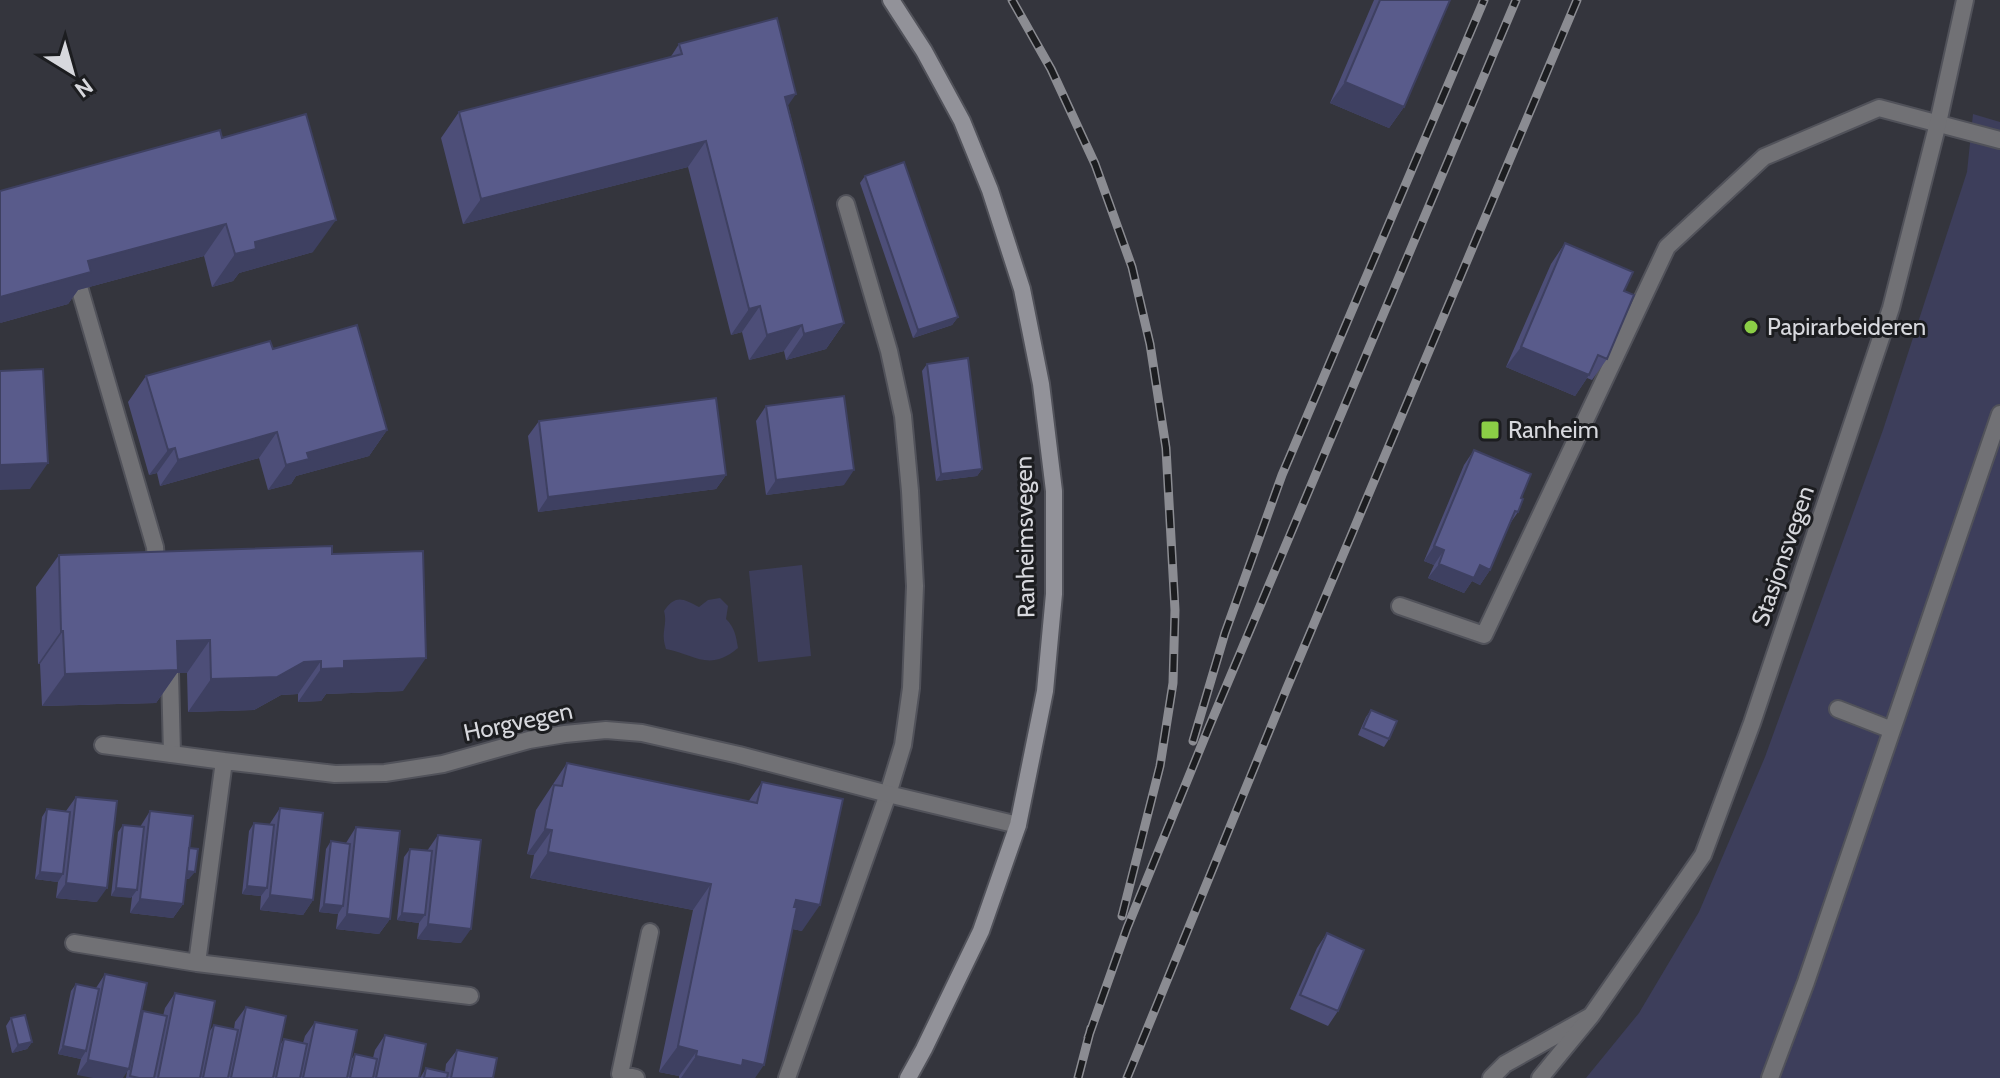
<svg xmlns="http://www.w3.org/2000/svg" width="2000" height="1078" font-family="Cabin,sans-serif">
<style>
.green{fill:#3d3e5b}
.lines{fill:none;stroke-linecap:round;stroke-linejoin:round}
.lane-casing{stroke:#51525a;stroke-width:20}
.street-casing{stroke:#51525a;stroke-width:20}
.secondary-casing{stroke:#51525a;stroke-width:20}
.lane{stroke:#717175;stroke-width:16}
.street{stroke:#717175;stroke-width:16}
.secondary{stroke:#929299;stroke-width:16}
.rail-casing{stroke:#8b8c92;stroke-width:9}
.rail{stroke:#1c1d20;stroke-width:6;stroke-dasharray:18;stroke-linecap:butt}
.wall{fill:#4d4e78}
.shaded-wall{fill:#3e4061}
.building{fill:#595b8b;stroke:#3e4061;stroke-width:2}
.poi-dot{fill:#8bce46;stroke:#1c1d20;stroke-width:3}
.labels{text-anchor:middle;stroke-width:6;stroke-linejoin:round;paint-order:stroke}
.poi-label{font-size:24px;fill:#d7d8dd;stroke:#1c1d20;text-anchor:start}
.street-label{font-size:24px;fill:#d7d8dd;stroke:#1c1d20}
</style>
<rect width="100%" height="100%" fill="#34353d"/>
<path class="green" d="M1973 114 2000 122V1078H1586L1639 1013 1699 912 1765 757 1883 430 1967 172Z
M802 565 811 656 758 662 749 571Z
M720 598 728 606 726 619C735 628 736 636 738 648 709 672 696 655 666 649 660 631 668 626 664 611 676 594 683 599 699 607L708 600Z"/>
<g class="lines">
<g class="lane-casing">
<path id="lane" d="M80 290 155 547 157 574
M1400 606 1484 635 1667 247 1764 157 1879 108 2000 140
M170 673 172 754
M1838 709 1892 730
M636 1078 620 1074 650 932
M787 1078 888 794 903 745 911 688 915 586 910 491 903 416 889 351 846 204
M1491 1078 1505 1064 1589 1017
M1770 1078 1806 982 2000 414"/>
</g>
<g class="street-casing">
<path id="street" d="M103 745 224 761
M74 943 197 963 470 996
M197 963 224 761 335 774 385 773 443 764 529 740 565 734 606 730 642 733 739 755 888 794 1018 825
M1540 1078 1591 1016 1703 855 1752 723 1891 308 1938 123 1965 0"/>
</g>
<g class="secondary-casing">
<path id="secondary" d="M891 0 924 51 962 121 990 190 1022 289 1041 384 1054 491V594L1045 691 1018 825 981 931 924 1049 908 1078"/>
</g>
<use href="#lane" class="lane"/>
<use href="#street" class="street"/>
<use href="#secondary" class="secondary"/>
<g class="rail-casing">
<path id="rail" d="M1012 0 1051 69 1095 164 1132 267 1150 344 1166 448 1175 610 1173 683 1160 766 1122 916
M1193 741 1225 633 1282 475 1484 0
M1088 1038 1127 928 1209 727 1516 0
M1078 1078 1091 1028
M1127 1078 1286 690 1577 0"/>
</g>
<use href="#rail" class="rail"/>
</g>
<path class="wall" d="M1374 0H1450L1404 107 1389 128 1330 103Z
M679 44 788 106 844 323 826 349 786 360 784 351 749 360 742 332 731 335 688 167 463 224 441 138 459 112 670 58Z
M222 138 313 252 239 273 233 281 212 287 204 256 78 290 68 304 0 323Z
M865 176 958 317 952 325 913 338 860 183Z
M1565 243 1624 291 1607 359 1592 380 1587 378 1575 396 1506 367 1551 264Z
M273 349 387 430 369 456 296 476 291 484 268 490 259 458 160 486 157 473 149 475 128 402 146 376Z
M927 364 982 469 977 476 936 481 922 371Z
M766 406 844 485 766 495 756 421Z
M539 421 726 475 716 489 538 512 528 436Z
M1474 450 1521 498 1518 512 1509 525 1490 570 1480 585 1472 581 1464 593 1428 578 1434 565 1424 561 1464 465Z
M332 554 403 691 326 694 321 701 298 702V694L281 695 254 710 188 712 187 673H177L156 703 42 706 40 664H38L36 587 59 555Z
M1371 710 1389 739 1384 747 1358 735 1366 717Z
M567 763 748 802 762 782 802 931 793 929 755 1078H679V1076L659 1072 693 910 530 878 534 855 527 854 536 810Z
M76 797 97 902 56 898 58 882 35 879 42 817 47 809 66 811Z
M280 808 313 900 303 915 260 910 261 896 242 894 249 831 254 823 269 825Z
M150 811 189 848V879H186L183 904 173 918 130 913 132 897 111 896 118 832 123 825 140 827Z
M356 827 390 919 379 934 336 929 338 914 319 912 326 849 331 841 346 843Z
M438 835 461 943 417 939 419 923 397 920 404 857 410 849 427 851Z
M1327 933 1338 1011 1328 1026 1290 1009 1317 948Z
M105 974 140 1016 143 1011 163 1016 165 1008 175 993 209 1032 214 1025 234 1029 235 1022 246 1007 280 1045 284 1039 303 1043 305 1036 315 1022 351 1060 355 1054 373 1058 375 1050 385 1035 419 1078H126L127 1072 77 1075 81 1059 58 1054 71 991 76 984 96 988Z
M11 1018 32 1042 27 1049 12 1053 6 1026Z
M457 1050 493 1078H420L426 1068 445 1072 446 1064Z"/>
<path class="shaded-wall" d="M1345 82 1404 107 1389 128 1330 103Z
M796 94 778 120 785 97Z
M706 141 688 167 463 224 481 199Z
M336 220 313 252 239 273 233 281 212 287 235 254 255 242Z
M226 224 204 256 78 290 68 304 0 323V297L88 261Z
M760 306 742 332 731 335 749 309Z
M958 317 952 325 913 338 918 330Z
M844 323 826 349 786 360 804 334Z
M802 325 784 351 749 360 767 335Z
M1521 347 1589 375 1575 396 1506 367Z
M387 430 369 456 296 476 291 484 268 490 286 465 307 453Z
M277 432 259 458 160 486 178 460Z
M175 448 157 473 149 475 168 450Z
M48 463 30 489 0 490V465Z
M982 469 977 476 936 481 941 474Z
M854 470 844 485 766 495 776 480Z
M726 475 716 489 538 512 548 497Z
M1434 546 1444 550 1434 565 1424 561Z
M1439 564 1480 565 1490 570 1480 585 1472 581 1464 593 1428 578Z
M61 631H63L40 664H38Z
M210 640 187 673H177L156 703 42 706 65 674 177 641Z
M426 658 403 691 326 694 321 701 298 702 321 669 344 661Z
M321 661 298 694 281 695 254 710 188 712 211 679 304 662Z
M545 829 552 830 534 855 527 854Z
M548 852 711 884 693 910 530 878Z
M183 871 195 872 189 879 178 878Z
M40 872 63 874 58 882 35 879Z
M66 883 107 888 97 902 56 898Z
M247 886 267 888 261 896 242 894Z
M116 888 137 890 131 898 111 896Z
M270 895 313 900 303 915 260 910Z
M140 899 183 904 173 918 130 913Z
M796 900 820 905 802 931 778 926Z
M324 904 343 906 338 914 319 912Z
M402 913 425 915 419 923 397 920Z
M347 914 390 919 379 934 336 929Z
M428 924 471 929 461 943 417 939Z
M32 1042 27 1049 12 1053 18 1045Z
M63 1046 86 1051 81 1059 58 1054Z
M678 1046 697 1051 679 1076 659 1072Z
M696 1056 743 1060 764 1065 755 1078H681Z
M88 1060 129 1069 123 1078H93L77 1075Z"/>
<path class="building" d="M1380 0H1450L1404 107 1345 82Z
M777 18 796 94 785 97 844 323 804 334 802 325 767 335 760 306 749 309 706 141 481 199 459 112 682 54 679 44Z
M306 114 336 220 255 242 256 249 235 254 226 224 88 261 91 272 0 297V191L220 130 222 138Z
M904 162 958 317 918 330 865 176Z
M1565 243 1633 272 1624 291 1634 295 1607 359 1598 355 1589 375 1521 347Z
M357 325 387 430 307 453 309 459 286 465 277 432 178 460 175 448 168 450 146 376 270 341 273 349Z
M968 358 982 469 941 474 927 364Z
M43 369 48 463 0 465V371Z
M844 396 854 470 776 480 766 406Z
M716 398 726 475 548 497 539 421Z
M1474 450 1531 474 1521 498 1523 499 1518 512 1515 511 1490 570 1480 565 1474 578 1439 564 1444 550 1434 546Z
M332 546V554L423 551 426 658 344 661V668L321 669V661L304 662 277 677 211 679 210 640 177 641 178 670 65 674 63 631H61L59 555Z
M1371 710 1397 721 1389 739 1363 728Z
M567 763 757 803 762 782 843 799 820 905 796 900 794 907H797L764 1065 743 1060 742 1066 696 1056 697 1051 678 1046 711 884 548 852 552 830 545 829 554 785 562 786Z
M76 797 117 801 107 888 66 883Z
M280 808 323 813 313 900 270 895Z
M47 809 70 812 63 874 40 872Z
M150 811 193 816 183 904 140 899Z
M254 823 274 825 267 888 247 886Z
M123 825 144 827 137 890 116 888Z
M356 827 400 831 390 919 347 914Z
M438 835 481 840 471 929 428 924Z
M331 841 350 844 343 906 324 904Z
M189 848 198 849 195 872 187 871Z
M410 849 432 851 425 915 402 913Z
M1327 933 1364 950 1338 1011 1300 995Z
M105 974 147 983 129 1069 88 1060Z
M76 984 99 989 86 1051 63 1046Z
M175 993 215 1001 200 1078H158Z
M246 1007 286 1016 273 1078H231Z
M143 1011 167 1016 154 1078H139L130 1076Z
M25 1015 32 1042 18 1045 11 1018Z
M315 1022 357 1030 347 1078H303Z
M214 1025 238 1030 228 1078H203Z
M385 1035 426 1044 419 1078H376Z
M284 1039 307 1044 300 1078H276Z
M457 1050 497 1058 493 1078H451Z
M355 1054 377 1059 373 1078H350Z
M426 1068 448 1073 447 1078H424Z"/>
<g class="poi-dot">
<circle cx="1751" cy="327" r="8"/>
<rect x="1480" y="420" width="20" height="20" rx="4"/>
</g>
<g class="labels">
<g class="poi-label">
<text x="1767" y="335">Papirarbeideren</text>
<text x="1508" y="438">Ranheim</text>
</g>
<g class="street-label">
<text transform="translate(1025 537) rotate(-91)" y="8">Ranheimsvegen</text>
<text transform="translate(1783 556) rotate(-71)" y="8">Stasjonsvegen</text>
<text transform="translate(518 722) rotate(-12)" y="8">Horgvegen</text>
</g>
</g>
<g transform="translate(72 72) rotate(143)" stroke="#1c1d20" stroke-width="6" paint-order="stroke">
<path d="M0-6L14 30L0 20L-14 30Z" fill="#d7d8dd"/>
<text y="-12" font-size="22" font-weight="bold" text-anchor="middle" fill="#d7d8dd">N</text>
</g>
</svg>
